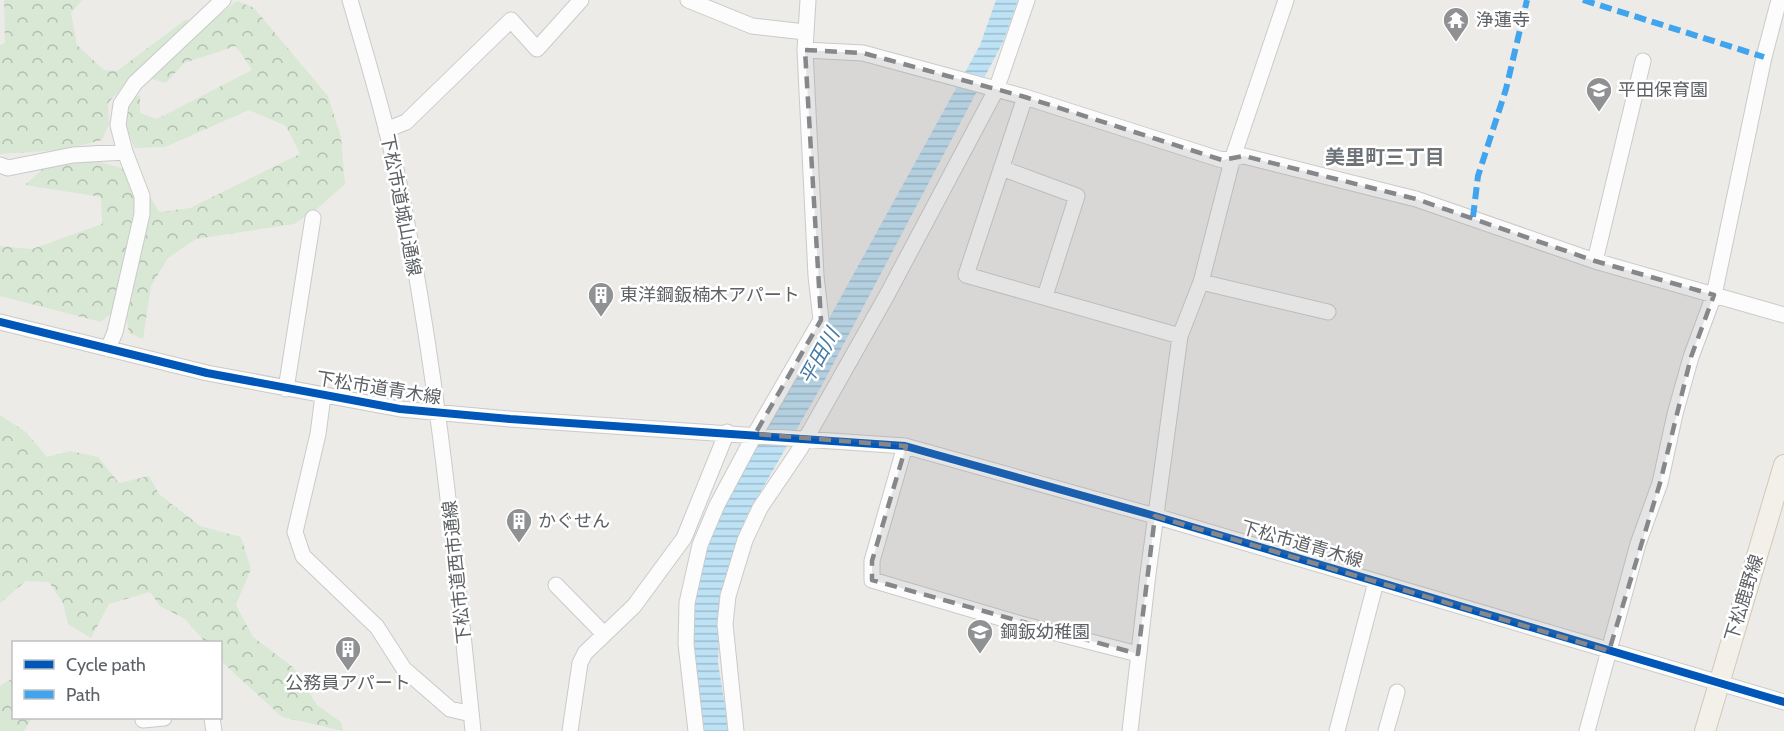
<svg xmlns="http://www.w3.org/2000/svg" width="1784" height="731" font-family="Cabin,'Noto Sans JP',sans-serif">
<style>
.forest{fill:url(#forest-crowns)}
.water{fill:url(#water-rules)}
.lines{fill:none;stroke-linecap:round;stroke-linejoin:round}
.minor-casing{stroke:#c9caca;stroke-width:17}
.major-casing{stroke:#d4c9b7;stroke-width:22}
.minor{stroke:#fcfcfc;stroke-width:15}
.major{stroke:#f2f0e9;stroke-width:20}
.quiet{stroke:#40a5ee;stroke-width:6;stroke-dasharray:12 6;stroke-linecap:butt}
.cycleway-casing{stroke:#fff;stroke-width:11}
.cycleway{stroke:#0057b8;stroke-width:8}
.marked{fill:#85878a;fill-opacity:0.2;stroke:#85878a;stroke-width:4.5;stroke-dasharray:12 8;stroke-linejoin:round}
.labels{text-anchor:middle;stroke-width:5;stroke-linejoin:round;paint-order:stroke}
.poi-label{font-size:18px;fill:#5d6165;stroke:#fff;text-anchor:start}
.street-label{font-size:18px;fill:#5d6165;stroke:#fff}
.neighbourhood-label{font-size:20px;font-weight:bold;fill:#6e7377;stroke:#fff}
.water-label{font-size:20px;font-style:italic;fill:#447aa4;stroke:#fff}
</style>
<defs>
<pattern id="forest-crowns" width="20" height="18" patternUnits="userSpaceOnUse" patternTransform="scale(1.5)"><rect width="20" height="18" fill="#d8e8d4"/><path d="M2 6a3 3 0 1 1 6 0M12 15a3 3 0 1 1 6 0" fill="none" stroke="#b2bfb0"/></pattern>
<pattern id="water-rules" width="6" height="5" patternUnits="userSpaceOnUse" patternTransform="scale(1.5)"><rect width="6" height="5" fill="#bee2f5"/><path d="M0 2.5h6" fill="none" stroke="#9ebbca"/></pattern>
</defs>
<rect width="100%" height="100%" fill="#edebe8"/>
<path class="forest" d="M4 0H82L71 13 77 45 104 70 117 71 185 20 208 24 237 1 254 8 328 96 341 137 345 184 318 208 294 224 196 239 168 258 151 286 143 339 129 333 126 316 109 315 101 322 0 296V246L32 249 102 224 101 197 25 185 44 168 93 160 128 170 143 184 159 212 190 208 300 154 286 126 249 110 165 147 135 148 127 130V101L140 95V113L157 119 252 70 236 46 184 63 166 83 134 74 108 103 109 124 102 140 61 150 0 154V45L5 43Z
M0 415 26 432 47 457 70 451 98 457 119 483 149 476 159 494 200 526 241 537 251 569 236 605 253 637 294 668 317 705 341 722 343 731 282 717 221 661 220 642H205L185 619 160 606 150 592 109 604 91 638 68 624 63 603 49 582 26 581 0 603Z
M13 678 14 718H32L24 731H0V686Z"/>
<path class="water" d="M996 0H1018L1003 42 821 387 746 517 734 550 720 613 718 663 729 731H704L693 650 694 607 706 545 724 500 805 362 980 45Z"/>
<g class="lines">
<g class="minor-casing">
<path id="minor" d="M350 0C368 62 387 125 400 188 437 367 454 549 473 731
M688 0 752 26 805 32
M805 50 863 53 1025 97 1222 160 1244 156 1416 199 1595 261 1784 315
M1025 97 966 275 1180 336
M386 130 406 122 511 20 537 49 581 0
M0 165 8 168 73 155 125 152
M1001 168 1077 196 1045 296
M1595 261 1643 61
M1201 282 1328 312
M0 322 207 373 400 409 510 419 905 446 1155 516 1784 702
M108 349 115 332 142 214V196L125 152 118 125 121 104 135 83 223 0
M286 389 313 218
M323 396 318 434 295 532 303 556 377 627 404 669 450 709 471 714
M905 446 872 561V580L1021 624 1138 654
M556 585 604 634
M212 718 214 731
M143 720 164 718
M570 731 580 663 585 653 634 606 684 538 727 432
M696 731 686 644 687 603 700 545 717 505 755 434 821 320 816 276 805 50 808 0
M736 731 725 624 728 596 745 540 760 508 800 449 887 295 996 90 1027 0
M1130 731 1148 574 1180 336 1201 282 1233 157 1286 0
M1337 731 1376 582
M1386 731 1397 692
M1587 731 1638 544 1660 483 1675 414 1691 357 1714 295 1764 57 1779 0"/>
</g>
<g class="major-casing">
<path id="major" d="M1705 731 1784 465"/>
</g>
<use href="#minor" class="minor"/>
<use href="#major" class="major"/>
<path class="quiet" d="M1583 0 1764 57
M1473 217 1478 176 1506 89 1527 0"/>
<g class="cycleway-casing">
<path id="cycleway" d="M0 322 207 373 400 409 510 419 905 446 1155 516 1784 702"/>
</g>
<use href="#cycleway" class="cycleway"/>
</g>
<path class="marked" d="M805 50 863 53 1025 97 1222 160 1244 156 1416 199 1595 261 1714 295 1691 357 1660 483 1609 651 1155 516 1138 654 872 580V561L906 446 755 434 821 320Z"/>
<defs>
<g id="temple-pin" transform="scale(1.35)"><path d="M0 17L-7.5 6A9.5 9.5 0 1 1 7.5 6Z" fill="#8f9193" stroke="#fff"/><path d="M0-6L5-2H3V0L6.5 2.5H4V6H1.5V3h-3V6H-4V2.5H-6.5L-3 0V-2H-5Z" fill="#fff"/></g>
<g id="school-pin" transform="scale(1.35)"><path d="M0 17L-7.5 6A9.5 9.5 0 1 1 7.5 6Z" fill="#8f9193" stroke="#fff"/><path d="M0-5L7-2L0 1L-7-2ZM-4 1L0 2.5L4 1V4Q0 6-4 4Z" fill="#fff"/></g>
<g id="building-pin" transform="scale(1.35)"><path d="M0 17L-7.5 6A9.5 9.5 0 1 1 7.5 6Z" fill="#8f9193" stroke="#fff"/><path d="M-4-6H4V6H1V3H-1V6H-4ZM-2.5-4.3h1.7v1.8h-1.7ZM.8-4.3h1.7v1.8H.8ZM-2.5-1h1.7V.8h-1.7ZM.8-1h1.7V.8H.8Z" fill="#fff"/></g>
</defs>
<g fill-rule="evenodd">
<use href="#temple-pin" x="1456" y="20"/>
<use href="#school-pin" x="1599" y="90"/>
<use href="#building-pin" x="601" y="295"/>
<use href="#building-pin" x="519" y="521"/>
<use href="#school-pin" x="980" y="632"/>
<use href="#building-pin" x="348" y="649"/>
</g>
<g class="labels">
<g class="poi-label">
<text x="1476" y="26">浄蓮寺</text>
<text x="1618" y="96">平田保育園</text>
<text x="620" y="301">東洋鋼鈑楠木アパート</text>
<text x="538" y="527">かぐせん</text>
<text x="1000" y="638">鋼鈑幼稚園</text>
<text x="348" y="689" text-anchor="middle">公務員アパート</text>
</g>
<g class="street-label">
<text transform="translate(401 205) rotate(79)" y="6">下松市道城山通線</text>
<text transform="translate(379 388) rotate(9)" y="6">下松市道青木線</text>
<text transform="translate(1302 544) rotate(16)" y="6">下松市道青木線</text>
<text transform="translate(457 572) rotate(-96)" y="6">下松市道西市通線</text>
<text transform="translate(1744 598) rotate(-73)" y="6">下松鹿野線</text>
</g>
<g class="neighbourhood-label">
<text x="1385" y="164">美里町三丁目</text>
</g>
<g class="water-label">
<text transform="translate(819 356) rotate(-61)" y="7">平田川</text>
</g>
</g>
<rect x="12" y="641" width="210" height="78" fill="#ffffff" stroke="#bec0c1" stroke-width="1.5"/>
<rect x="24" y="660" width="30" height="9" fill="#0057b8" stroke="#bec0c1" stroke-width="1.5"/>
<text x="66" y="671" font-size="18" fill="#5d6165">Cycle path</text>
<rect x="24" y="690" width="30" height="9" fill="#40a5ee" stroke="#bec0c1" stroke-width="1.5"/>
<text x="66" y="701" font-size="18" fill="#5d6165">Path</text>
</svg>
